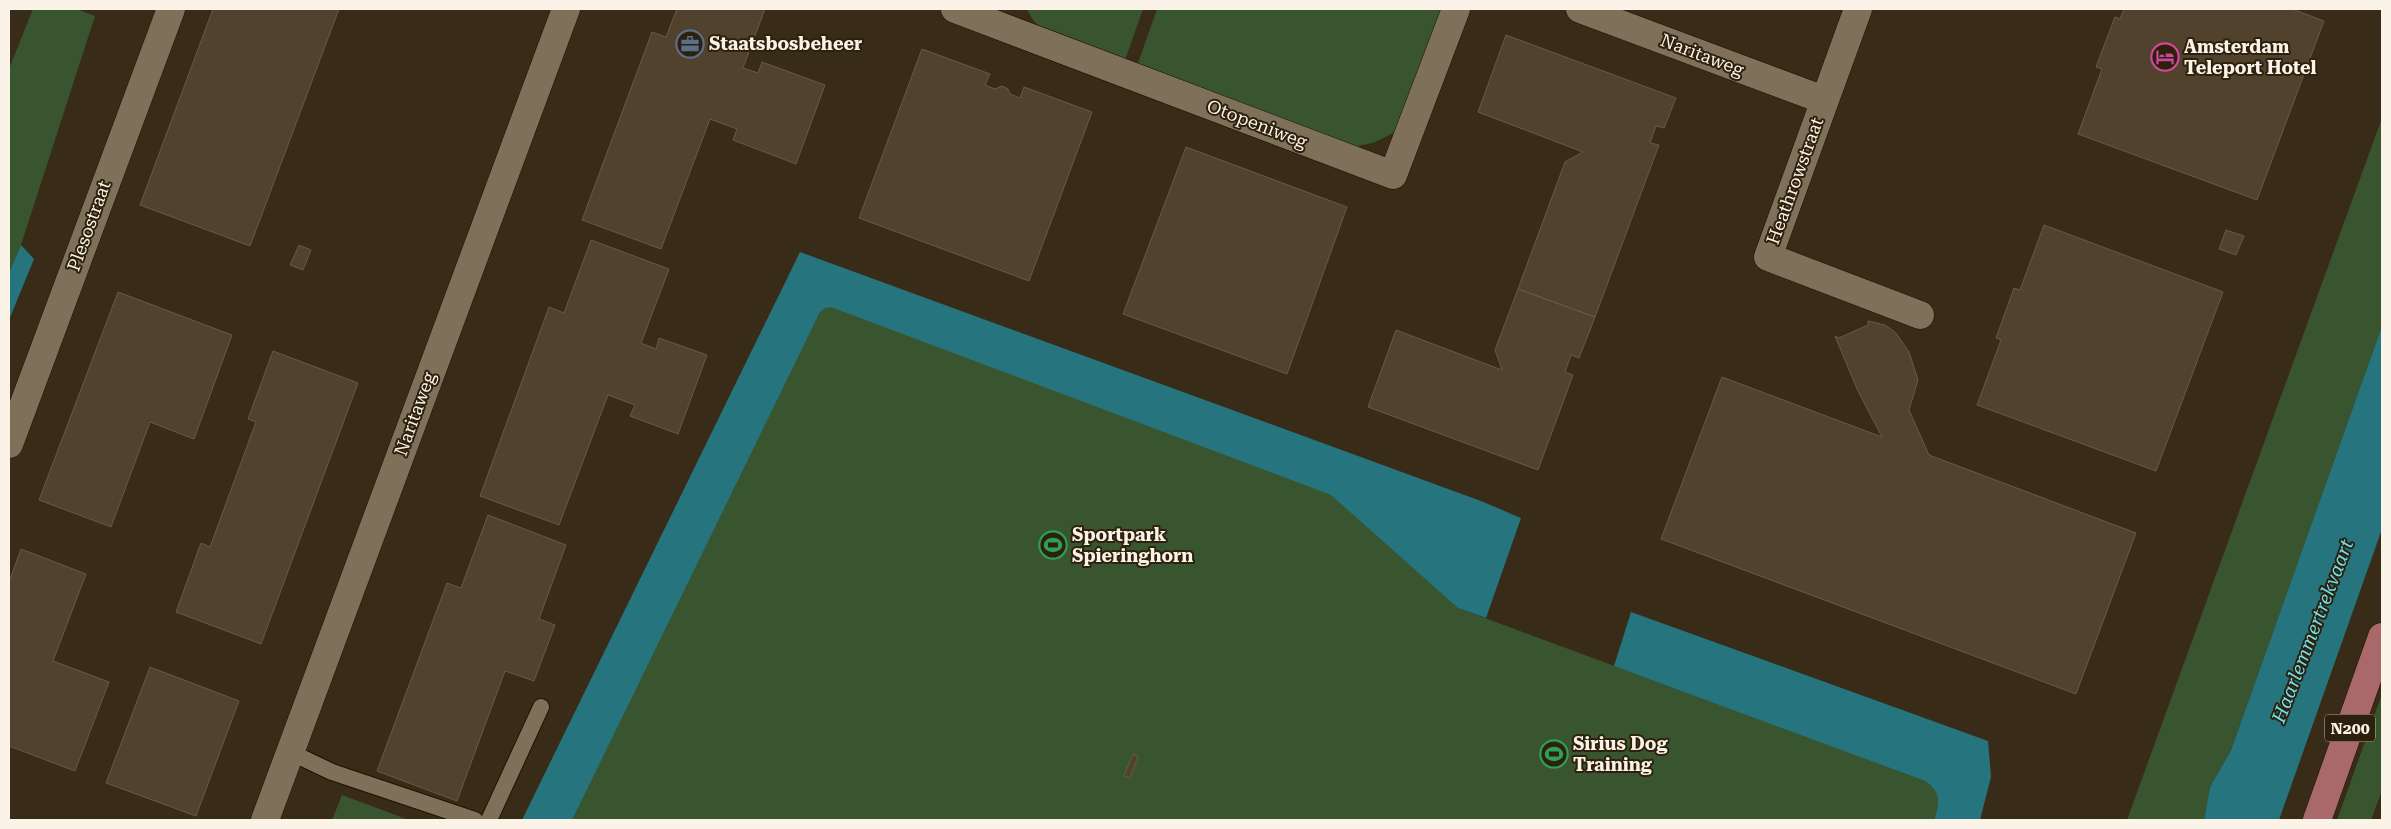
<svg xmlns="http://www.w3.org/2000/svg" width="2391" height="829" font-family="'Roboto Serif',serif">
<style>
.green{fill:#39552f}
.water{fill:#26747e}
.building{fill:#50422d;stroke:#685a44}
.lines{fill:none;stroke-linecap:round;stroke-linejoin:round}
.service-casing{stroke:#1f1302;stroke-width:18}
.minor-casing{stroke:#1f1302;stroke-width:29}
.tertiary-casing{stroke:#1f1302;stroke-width:29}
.primary-casing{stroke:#1f1302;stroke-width:29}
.service{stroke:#7f705a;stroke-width:16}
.minor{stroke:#7f705a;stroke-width:28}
.tertiary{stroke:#7f705a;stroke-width:28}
.primary{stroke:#a9696a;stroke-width:28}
.labels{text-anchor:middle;stroke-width:4;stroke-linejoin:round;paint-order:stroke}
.shield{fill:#2d210d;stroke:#bdb4a6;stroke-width:1}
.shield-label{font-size:16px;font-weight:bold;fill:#fbf3e7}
.poi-label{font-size:18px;font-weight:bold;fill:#fbf3e7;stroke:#2d210d;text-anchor:start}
.street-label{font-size:18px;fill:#fbf3e7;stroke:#2d210d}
.water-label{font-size:19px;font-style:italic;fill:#70e0f1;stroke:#2d210d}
</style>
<rect width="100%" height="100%" fill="#382b17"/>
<path class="green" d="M33 9H76L95 16 21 245 9 273V69Z
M1027 9H1143L1123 66C1094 54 1039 41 1027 9Z
M1157 9H1445L1395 132 1373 143 1352 147 1136 69Z
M2382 118V326L2231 750 2210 787 2204 820H2127Z
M827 304 1353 481 1458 608 1925 781C1941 792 1940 803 1934 820H561L820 312Z
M2382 694V790L2371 820H2337Z
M342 795 409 820H332Z"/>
<path class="water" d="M21 245 34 259 9 320V273Z
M800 252 1481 501 1521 518 1486 618 1458 608 1331 495 831 307 825 308 820 312 572 820H522Z
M2382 326V529L2279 820H2204L2210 787 2231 750Z
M1631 612 1988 741 1991 777 1980 820H1934C1940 803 1941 792 1925 781L1614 666Z"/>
<path class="building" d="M213 9H339L250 246 140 205Z
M677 9H765L743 68 758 73 762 62 825 85 796 164 733 140 737 129 710 119 661 249 582 220 652 32 666 37Z
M2124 9H2292L2324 21 2257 200 2078 134 2102 69 2096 67 2115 17 2120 19Z
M1506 35 1676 98 1664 128 1656 126 1650 143 1659 145 1595 317 1518 289 1565 162 1583 152 1478 112Z
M922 49 990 74 985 85 995 89 1002 86 1008 89 1010 94 1020 98 1024 87 1092 112 1029 281 859 218Z
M1186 147 1347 207 1287 374 1123 314Z
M2044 225 2223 292 2156 471 1977 405 2001 340 1996 338 2014 288 2020 290Z
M2226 230 2244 236 2236 255 2219 249Z
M591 240 669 269 641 343 656 349 659 338 707 355 678 434 630 416 635 405 608 395 559 525 480 496 549 307 564 313Z
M299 245 311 250 303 270 290 265Z
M1518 289 1595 317 1579 358 1571 355 1565 372 1573 375 1538 470 1368 407 1396 330 1502 370 1495 350Z
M118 292 232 335 194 439 150 422 111 527 39 500Z
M1868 321 1885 325 1896 333 1909 352 1918 380 1909 410 1929 455 2136 533 2076 694 1661 539 1722 377 1882 437 1857 389 1835 336 1839 338 1868 325Z
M273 351 358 383 261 644 176 612 201 543 210 547 256 422 248 419Z
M488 515 566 545 539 619 555 625 534 681 505 671 457 801 377 771 447 583 461 588Z
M21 549 86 574 53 661 109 682 75 771 9 746V582Z
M150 667 239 701 196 816 106 783Z
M1133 754 1138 756 1130 778 1124 776Z"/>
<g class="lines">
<g class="service-casing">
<path id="service" d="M290 752 332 772 475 820
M489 820 541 707"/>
</g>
<g class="minor-casing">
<path id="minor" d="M955 9 1393 175 1456 9
M1580 9 1824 100
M1858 9 1768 257 1920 315
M9 444 171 9"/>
</g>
<g class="tertiary-casing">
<path id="tertiary" d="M265 820 566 9"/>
</g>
<g class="primary-casing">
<path id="primary" d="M2317 820 2382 637"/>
</g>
<use href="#service" class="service"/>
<use href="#minor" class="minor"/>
<use href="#tertiary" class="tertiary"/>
<use href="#primary" class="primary"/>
</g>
<defs>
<g id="office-ring" transform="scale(1.4375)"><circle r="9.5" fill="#2d210d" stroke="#5c6f8a" stroke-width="1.5"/><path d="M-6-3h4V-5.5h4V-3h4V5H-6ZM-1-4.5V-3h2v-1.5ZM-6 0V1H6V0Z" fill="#5c6f8a"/></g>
<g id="hotel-ring" transform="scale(1.4375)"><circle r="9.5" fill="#2d210d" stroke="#d1479c" stroke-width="1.5"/><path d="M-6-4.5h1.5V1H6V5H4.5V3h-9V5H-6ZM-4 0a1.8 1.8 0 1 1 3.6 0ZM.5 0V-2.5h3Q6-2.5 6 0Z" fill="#d1479c"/></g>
<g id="stadium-ring" transform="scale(1.4375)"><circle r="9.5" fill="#2d210d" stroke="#2e9e5b" stroke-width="1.5"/><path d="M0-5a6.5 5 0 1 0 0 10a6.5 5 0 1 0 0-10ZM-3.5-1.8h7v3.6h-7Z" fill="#2e9e5b"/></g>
</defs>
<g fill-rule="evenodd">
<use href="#office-ring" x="690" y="44"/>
<use href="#hotel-ring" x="2165" y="57"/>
<use href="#stadium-ring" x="1053" y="545"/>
<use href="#stadium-ring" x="1554" y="754"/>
</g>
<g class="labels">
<rect class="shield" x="2325" y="714.5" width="50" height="27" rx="4"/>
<g class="shield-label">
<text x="2350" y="734">N200</text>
</g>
<g class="poi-label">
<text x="709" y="50">Staatsbosbeheer</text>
<text x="2184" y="53">Amsterdam<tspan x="2184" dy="21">Teleport Hotel</tspan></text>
<text x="1072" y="541">Sportpark<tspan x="1072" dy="21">Spieringhorn</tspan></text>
<text x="1573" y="750">Sirius Dog<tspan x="1573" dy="21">Training</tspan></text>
</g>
<g class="street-label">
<text transform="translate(1702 55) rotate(21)" y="6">Naritaweg</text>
<text transform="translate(1257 124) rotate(21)" y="6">Otopeniweg</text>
<text transform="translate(1795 181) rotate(-70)" y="6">Heathrowstraat</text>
<text transform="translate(89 226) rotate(-70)" y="6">Plesostraat</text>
<text transform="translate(415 414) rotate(-70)" y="6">Naritaweg</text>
</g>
<g class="water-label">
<text transform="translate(2312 631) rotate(-69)" y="7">Haarlemmertrekvaart</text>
</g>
</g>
<rect width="2391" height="829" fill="none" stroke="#fbf3e7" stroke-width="20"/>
</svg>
